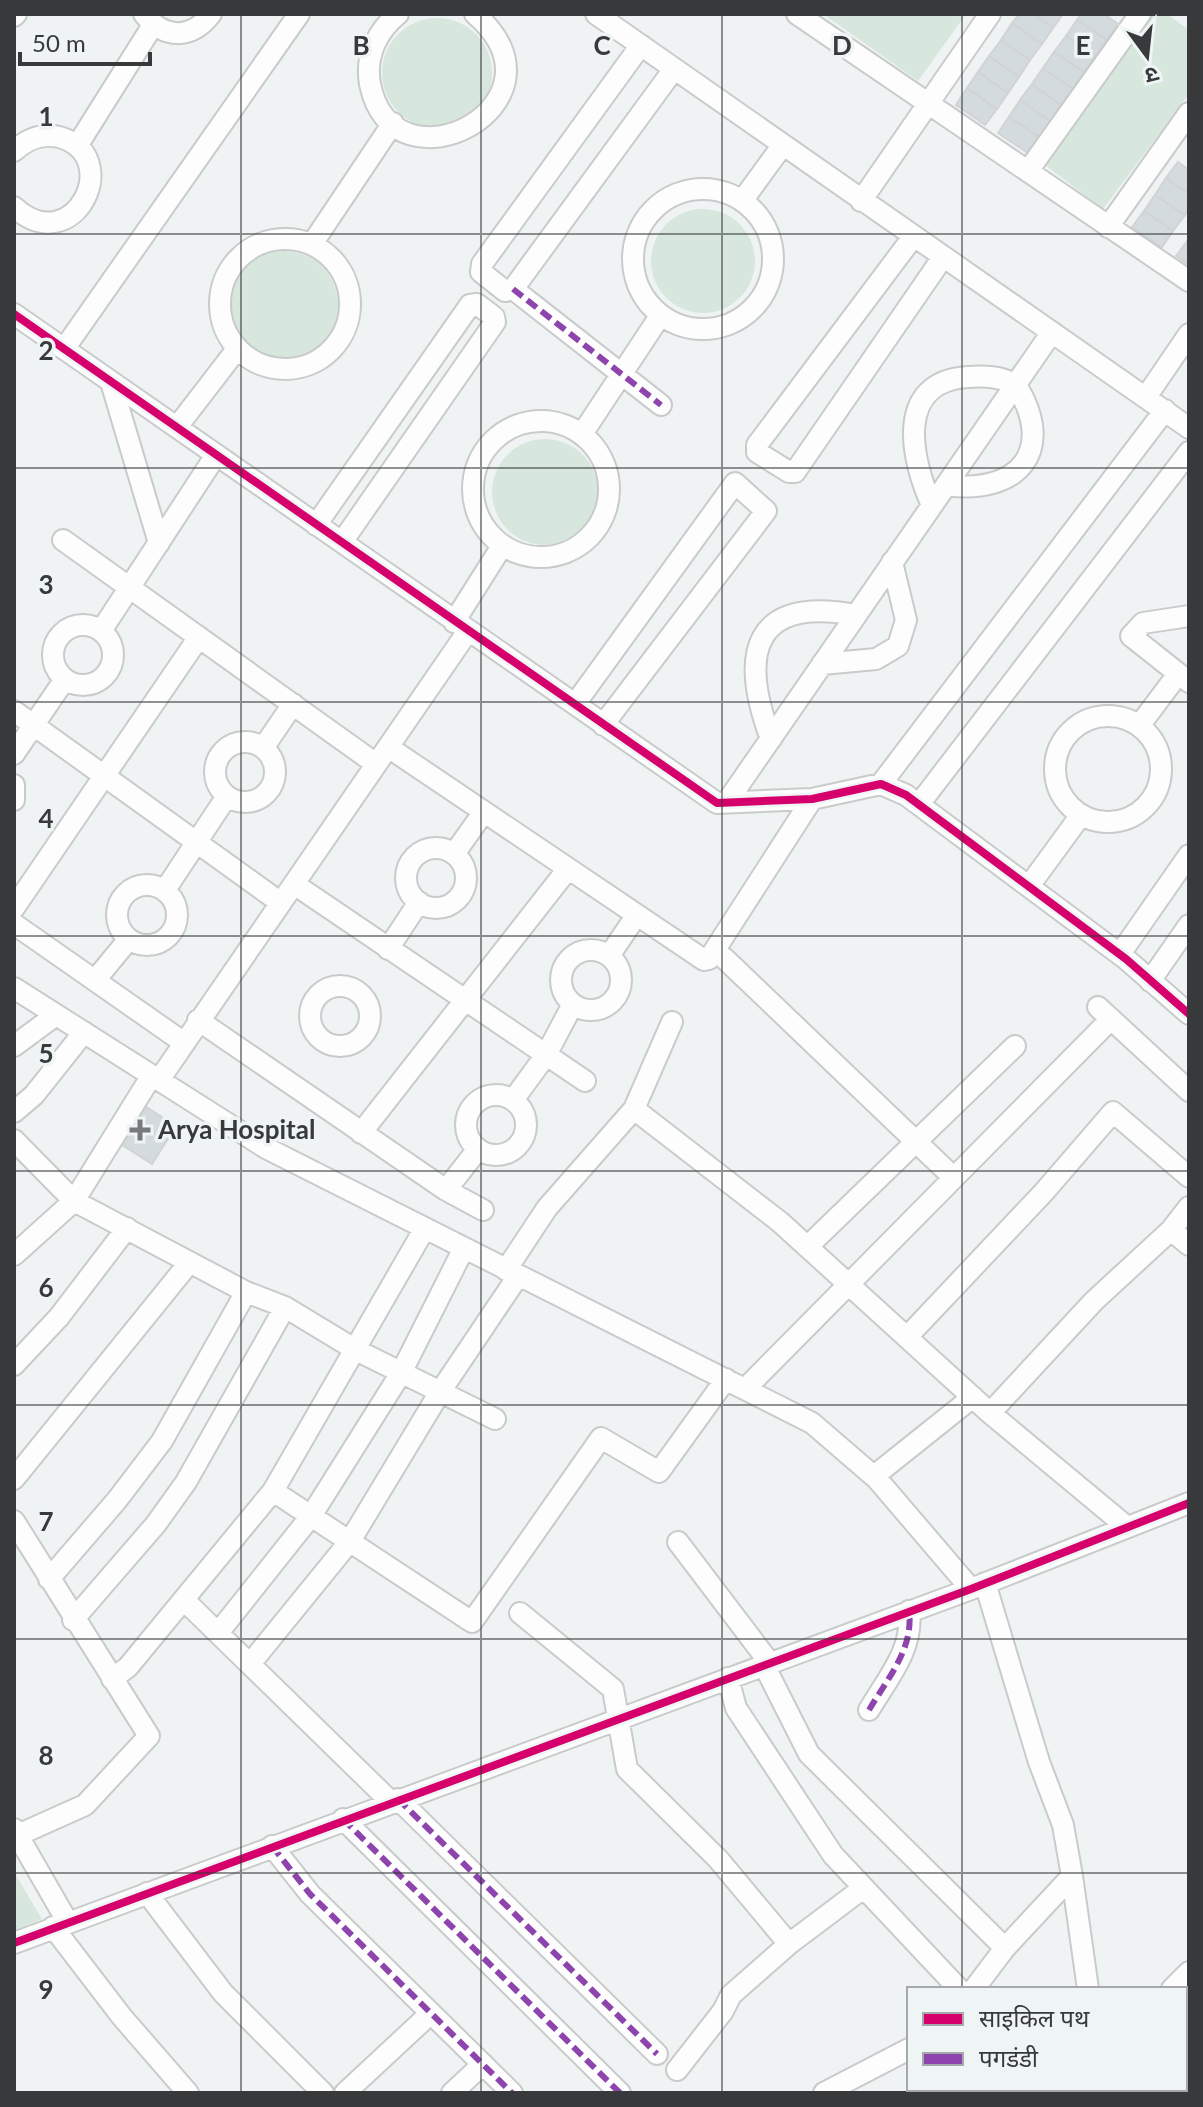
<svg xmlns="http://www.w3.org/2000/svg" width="1203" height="2107" font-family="Lato,'Noto Sans Devanagari',sans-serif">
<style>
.green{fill:#d7e7dd}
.building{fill:#d3dbdf;stroke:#d1d3d4;stroke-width:2}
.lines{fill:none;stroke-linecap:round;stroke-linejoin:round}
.minor-casing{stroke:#c9cbcb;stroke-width:24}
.minor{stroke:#fdfdfd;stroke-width:20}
.quiet{stroke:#8e44ad;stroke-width:6;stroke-dasharray:12 6;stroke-linecap:butt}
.cycleway-casing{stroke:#eff4f5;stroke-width:13}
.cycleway{stroke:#d6006c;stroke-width:8}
.grid{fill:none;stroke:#37393a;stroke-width:2;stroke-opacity:0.55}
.poi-dot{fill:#787a7b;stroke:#eff4f5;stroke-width:3}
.labels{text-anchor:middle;stroke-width:7;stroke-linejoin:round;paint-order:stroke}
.poi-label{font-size:26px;font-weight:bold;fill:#37393a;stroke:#eff4f5;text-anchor:start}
.grid-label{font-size:26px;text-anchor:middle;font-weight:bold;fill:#37393a;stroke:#eff4f5;stroke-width:7;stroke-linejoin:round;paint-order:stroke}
</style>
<rect width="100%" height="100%" fill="#f0f3f4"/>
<path class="green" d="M823 14H959L964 17 918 81Z
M1151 14H1167L1189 30V94L1103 209 1041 162Z
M382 73a55 55 0 1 1 110 0a55 55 0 1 1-110 0Z
M651 261a52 52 0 1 1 104 0a52 52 0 1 1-104 0Z
M230 305a54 54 0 1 1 108 0a54 54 0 1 1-108 0Z
M492 492a53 53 0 1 1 106 0a53 53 0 1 1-106 0Z
M14 1872 42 1919 14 1930Z"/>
<path class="building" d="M1019 14H1033L1053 28 1042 44 1012 23Z
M1033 14H1063L1053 28Z
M1081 14H1104L1118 24 1107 40 1077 20Z
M1077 20 1107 40 1095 56 1066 36Z
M1012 23 1042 44 1030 60 1001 40Z
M1066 36 1095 56 1084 72 1054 52Z
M1001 40 1030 60 1019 77 989 56Z
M1054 52 1084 72 1073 89 1043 68Z
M989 56 1019 77 1008 93 978 72Z
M1043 68 1073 89 1061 105 1032 84Z
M978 72 1008 93 997 109 967 88Z
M1032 84 1061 105 1050 121 1020 100Z
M967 88 997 109 985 125 956 105Z
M1020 100 1050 121 1039 137 1009 117Z
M1009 117 1039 137 1028 153 998 133Z
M1178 162 1189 170V194L1166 178Z
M1166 178 1189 194V209L1185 215 1155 195Z
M1155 195 1185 215 1173 231 1144 211Z
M1144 211 1173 231 1162 247 1132 227Z
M1188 240 1189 241V265L1176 256Z
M137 1101 176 1126 152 1164 113 1139Z"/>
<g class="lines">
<g class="minor-casing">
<path id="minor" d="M144 14C164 39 191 40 211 14
M398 14C377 31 365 56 370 84 393 200 578 103 475 14
M596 14 1189 428
M797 14 1189 281
M14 16 16 14
M641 45 482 264 481 272 505 291 513 289 661 405
M77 146 153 25
M14 151C27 139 41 133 59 137 126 155 74 262 14 207
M1028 171 1140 14
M633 259a70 70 0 1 1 140 0a70 70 0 1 1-140 0Z
M742 201 782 146
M861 201 990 14
M1108 227 1189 113
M913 237 757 445V452L789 472H795L943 257
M220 304a65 65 0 1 1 130 0a65 65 0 1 1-130 0Z
M312 244 393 123
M513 289 674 69
M14 314 717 803 812 799 881 784 906 795 1126 959 1189 1014
M64 349 299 14
M111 382 159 543
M1146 397 1189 334
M473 489a68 68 0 1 1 136 0a68 68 0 1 1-136 0Z
M177 427 237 349
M582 434 660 316
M932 505C911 460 894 381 968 377 986 376 1000 376 1016 385 1057 451 1018 495 946 485
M316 525 470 305 477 304 494 317 495 322 342 542
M63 540 376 764
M1189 616 1143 623 1131 636 1189 682
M454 622 502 546
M53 655a30 30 0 1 1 60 0a30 30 0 1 1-60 0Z
M101 631 216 455
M822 664 876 659 898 646 906 620 892 562
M575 704 735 483 766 511 603 725
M14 711 281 903
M1055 769a53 53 0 1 1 106 0a53 53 0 1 1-106 0Z
M1139 726 1178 674
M771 739C739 654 752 596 856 615
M215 772a30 30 0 1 1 60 0a30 30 0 1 1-60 0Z
M388 747 704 960 709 959 812 799
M263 748 293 704
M14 754 65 679
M881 784 1165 410
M14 785V800
M727 802 1052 332
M920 803 1189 452
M406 878a30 30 0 1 1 60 0a30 30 0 1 1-60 0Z
M454 854 483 813
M294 884 585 1081
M117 915a30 30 0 1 1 60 0a30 30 0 1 1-60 0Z
M1029 886 1081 815
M165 890 227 796
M14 908 199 637
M14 924 183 1042
M388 949 419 902
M561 980a30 30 0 1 1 60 0a30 30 0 1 1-60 0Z
M1120 954 1189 855
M609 956 636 916
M724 958 953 1177
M96 979 129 939
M1150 981 1189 925
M310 1016a30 30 0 1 1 60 0a30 30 0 1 1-60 0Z
M14 988 266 1148 812 1423 877 1479 971 1589
M1098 1007 1189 1091
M198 1020 446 1190 483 1210
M14 1046 56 1015
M159 1080 468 631
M466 1125a30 30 0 1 1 60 0a30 30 0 1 1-60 0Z
M513 1100 546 1055 573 1004
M634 1109 672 1022
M14 1112 34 1095 84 1032
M361 1133 567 870
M14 1140 74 1201 246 1292 285 1307 356 1350 495 1419
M446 1190 478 1149
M1171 1230 1189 1245
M807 1247 1015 1046
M14 1255 74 1201 152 1075
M506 1270 547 1208 634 1109 780 1222 990 1413 1127 1527
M907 1337 1044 1192 1113 1112 1189 1177
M14 1365 59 1317 127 1228
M747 1387 1111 1019
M990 1413 1094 1301 1171 1230 1189 1207
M874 1476 973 1397
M14 1479 189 1263
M273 1491 472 1622 601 1438 659 1472 726 1379
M14 1521 149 1736 85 1805 18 1835
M678 1542 769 1662
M49 1579 117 1500 162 1441 246 1292
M184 1600 390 1801
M520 1613 613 1689 627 1769 718 1859 789 1944
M73 1620 156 1524 186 1482 285 1307
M218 1633 311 1516 401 1373 464 1248
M250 1664 350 1541 440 1392 518 1276
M764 1665 809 1754 1005 1948
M728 1678 736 1708 833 1855 959 1989
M112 1679 128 1667 273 1491 425 1228
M869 1710C887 1679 914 1649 909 1611
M398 1799 657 2054
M343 1819 620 2093
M14 1829 67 1921
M272 1846 310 1894 512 2093
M1072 1876 1088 1989
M147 1893 223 1993 323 2093
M53 1927 122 2017 188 2093
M14 1943 971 1589 1189 1503
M974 1989 1005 1948 1072 1876 1063 1825 1039 1762 985 1583
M1172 1989 1189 1972
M677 2070 723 2011 731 1995 789 1944 862 1889
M1174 2089 1178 2093
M345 2093 431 2013
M452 2093 483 2064
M824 2093 909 2049
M955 2093 960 2089"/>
</g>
<use href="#minor" class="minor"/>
<path class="quiet" d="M513 289 661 405
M869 1710C887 1679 914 1649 909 1611
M398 1799 657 2054
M343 1819 620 2093
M272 1846 310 1894 512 2093"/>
<g class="cycleway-casing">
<path id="cycleway" d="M14 314 717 803 812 799 881 784 906 795 1126 959 1189 1014
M14 1943 971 1589 1189 1503"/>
</g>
<use href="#cycleway" class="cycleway"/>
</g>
<path class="grid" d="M241 14V2093M481 14V2093M722 14V2093M962 14V1989M14 234H1189M14 468H1189M14 702H1189M14 936H1189M14 1171H1189M14 1405H1189M14 1639H1189M14 1873H1189M962 2089V2093"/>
<path class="poi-dot" d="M136 1118h8v8h8v8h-8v8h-8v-8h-8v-8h8z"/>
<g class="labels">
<g class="poi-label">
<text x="158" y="1139">Arya Hospital</text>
</g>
</g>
<g class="grid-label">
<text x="361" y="55">B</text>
<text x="602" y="55">C</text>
<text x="842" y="55">D</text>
<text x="1083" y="55">E</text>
<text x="46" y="126">1</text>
<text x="46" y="360">2</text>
<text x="46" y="594">3</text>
<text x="46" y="828">4</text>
<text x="46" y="1063">5</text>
<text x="46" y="1297">6</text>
<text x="46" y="1531">7</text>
<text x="46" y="1765">8</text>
<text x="46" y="1999">9</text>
</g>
<rect width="1203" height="2107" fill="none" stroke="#37393a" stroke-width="32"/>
<rect x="907" y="1987" width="280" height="104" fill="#eff4f5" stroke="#a5a9aa" stroke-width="2"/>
<rect x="923" y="2013" width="40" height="12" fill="#d6006c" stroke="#a5a9aa" stroke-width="2"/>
<text x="979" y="2027" font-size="24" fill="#37393a">साइकिल पथ</text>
<rect x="923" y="2053" width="40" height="12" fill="#8e44ad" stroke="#a5a9aa" stroke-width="2"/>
<text x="979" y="2067" font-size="24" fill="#37393a">पगडंडी</text>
<g transform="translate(1147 56) rotate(165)" stroke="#eff4f5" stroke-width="6" paint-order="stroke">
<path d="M0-6L14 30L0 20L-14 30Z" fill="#37393a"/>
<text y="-12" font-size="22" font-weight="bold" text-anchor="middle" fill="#37393a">उ</text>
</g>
<path d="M20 52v12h130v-12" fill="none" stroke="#37393a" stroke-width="4"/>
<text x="32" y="52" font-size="24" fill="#37393a" stroke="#eff4f5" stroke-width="6" paint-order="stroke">50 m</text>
</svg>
